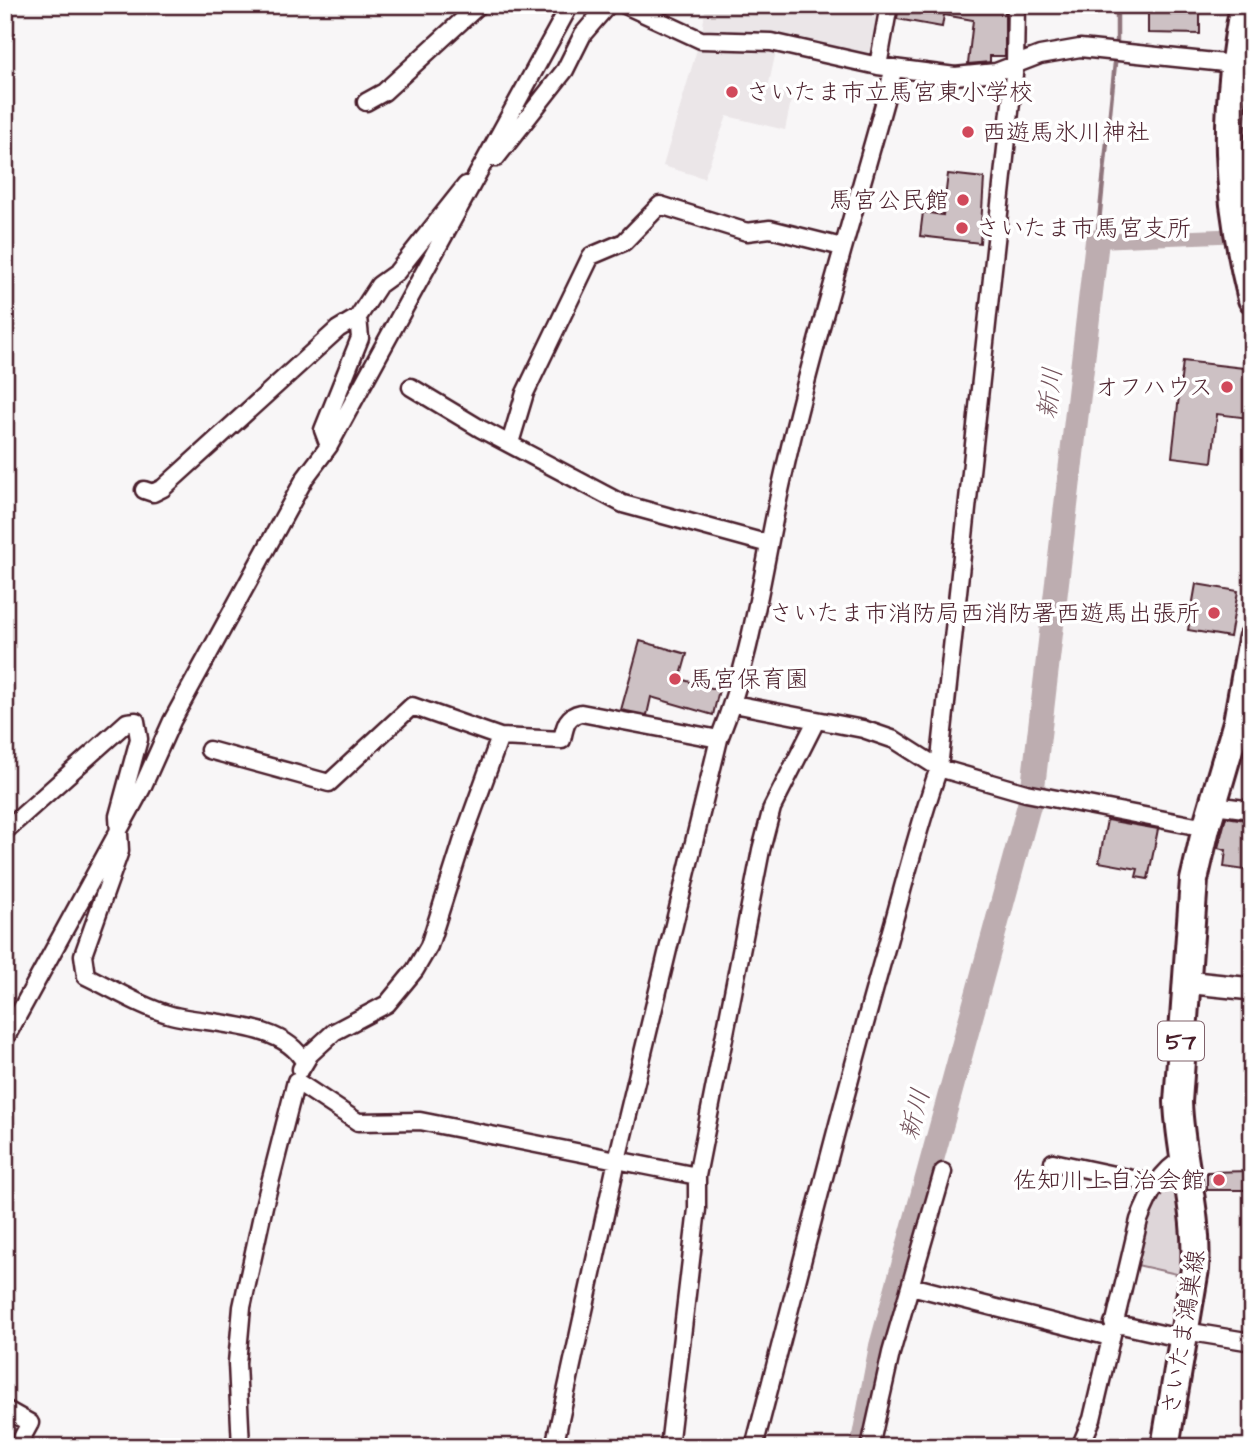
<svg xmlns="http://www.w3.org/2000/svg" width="1257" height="1452" font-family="'Architects Daughter','Klee One',sans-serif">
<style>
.built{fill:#ebe6e8}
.green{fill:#ded6d9;stroke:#947a82;stroke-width:2}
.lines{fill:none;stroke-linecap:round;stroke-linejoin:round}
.stream{stroke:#8f747b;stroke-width:4.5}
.canal{stroke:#bdadb0;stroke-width:14}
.river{stroke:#bdadb0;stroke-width:24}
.building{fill:#cdc1c4;stroke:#4a1f2b;stroke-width:2}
.minor-casing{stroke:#4a1f2b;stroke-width:21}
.tertiary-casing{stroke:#4a1f2b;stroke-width:26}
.primary-casing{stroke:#4a1f2b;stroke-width:32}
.minor{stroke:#fff;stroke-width:16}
.tertiary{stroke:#fff;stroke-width:21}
.primary{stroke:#fff;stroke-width:26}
.poi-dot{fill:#d1495b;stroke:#fff;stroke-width:2.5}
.labels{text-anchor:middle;stroke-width:7;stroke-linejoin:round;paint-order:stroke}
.shield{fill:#fff;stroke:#80626b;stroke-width:2}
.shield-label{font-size:23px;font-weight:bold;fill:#4a1f2b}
.poi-label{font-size:24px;fill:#4a1f2b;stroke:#fff;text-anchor:start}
.street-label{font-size:24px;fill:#4a1f2b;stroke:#fff}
.water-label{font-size:26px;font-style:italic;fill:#72515a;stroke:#fff}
</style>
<rect width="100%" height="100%" fill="#f8f6f7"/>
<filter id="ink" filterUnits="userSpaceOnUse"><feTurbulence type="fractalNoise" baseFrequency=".0143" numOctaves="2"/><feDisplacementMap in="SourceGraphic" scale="14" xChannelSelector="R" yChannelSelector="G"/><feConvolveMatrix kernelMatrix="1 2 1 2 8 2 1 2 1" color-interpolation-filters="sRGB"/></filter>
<g filter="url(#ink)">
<path class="built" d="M706 5H884L877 56 779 37 768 88 792 96 785 130 727 116 704 178 663 166 702 32Z"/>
<path class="green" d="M1167 1179H1177L1184 1225 1181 1275 1137 1265C1144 1235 1150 1205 1167 1179Z"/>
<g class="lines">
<path class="stream" d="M1097 241 1117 43V5"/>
<path class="canal" d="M1097 241 1243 235"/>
<path class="river" d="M1033 787 1097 241
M862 1447 881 1346 1031 798"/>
</g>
<path class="building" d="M899 5H1005V56H990V62L968 64 973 20 944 15 942 27 897 19Z
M1148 5H1200V34L1148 33Z
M948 174 984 178 980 243 920 236 923 212 943 215Z
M1183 361 1252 369 1249 418 1217 414 1212 462 1172 457Z
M1196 584 1238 591 1230 637 1188 630Z
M640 641 687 654 680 679 719 690 713 715 651 697 647 715 621 710Z
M1226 817 1252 821 1249 846H1252V871L1224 867 1226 850 1218 848Z
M1107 820 1158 829 1148 879 1136 877 1138 869 1099 862Z
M1249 1171V1190H1207V1172Z"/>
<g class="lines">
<g class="minor-casing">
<path id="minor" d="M625 5 701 40 771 42 878 66 955 76 996 72 1040 55 1080 48 1234 64
M878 66 889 5
M1232 81 1252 86
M366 102 384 92 479 5
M496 158 565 70 583 34 608 5
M1229 167 1252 170
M411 387 481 429 623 504 769 544
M510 443 525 393 591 256 624 242 660 205 747 232 770 229 842 247
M329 446 323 430 360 338 358 317
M144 490 153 493 163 488 338 329 358 317 379 285 397 272 466 185
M734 704 863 729 895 740 939 768 1026 793 1206 828
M209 750 329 783 412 706 500 737
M1214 805 1252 810
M5 831 127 722 136 721 139 739 118 816 120 851 83 955 86 976C113 989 142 1007 171 1015 210 1025 284 1022 304 1062
M5 1039 142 788 172 721 305 478 329 446 570 5
M301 1069 310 1054 334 1032 387 1004 415 970 429 946 464 836 500 737 562 740C565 726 566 716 581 713L719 739
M1053 1162 1156 1184
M911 1286 1110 1337
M1113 1323 1184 1339
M1185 1331 1252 1342
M5 1409 30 1423 17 1447
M241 1447 237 1363 242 1307 264 1206 296 1081 358 1122 420 1121 697 1176
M554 1447 617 1160 719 739C753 655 763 565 783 477 814 339 857 205 894 68
M669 1447 697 1209V1176L761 850 772 808 816 721
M754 1447C798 1280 839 1112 887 945 904 886 918 826 939 768L1015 65 1016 5
M870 1447 891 1353 943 1172
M1080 1447 1092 1419 1139 1220C1149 1195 1160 1171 1184 1158"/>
</g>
<g class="tertiary-casing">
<path id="tertiary" d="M1185 982 1252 989"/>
</g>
<g class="primary-casing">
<path id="primary" d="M1244 5C1223 115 1225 191 1252 299
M1165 1447 1195 1269C1199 1212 1180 1159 1178 1102L1194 880 1206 828 1237 722 1252 639"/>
</g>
<use href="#minor" class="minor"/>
<use href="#tertiary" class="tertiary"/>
<use href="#primary" class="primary"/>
</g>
</g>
<g class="poi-dot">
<circle cx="732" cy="92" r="7"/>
<circle cx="968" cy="132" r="7"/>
<circle cx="963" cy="200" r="7"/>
<circle cx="962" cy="228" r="7"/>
<circle cx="1227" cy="387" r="7"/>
<circle cx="1214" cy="613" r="7"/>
<circle cx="675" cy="679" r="7"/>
<circle cx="1219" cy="1180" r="7"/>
</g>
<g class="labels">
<rect class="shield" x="1158" y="1021.5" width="46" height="39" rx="5"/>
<g class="shield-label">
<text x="1181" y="1049">57</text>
</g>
<g class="poi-label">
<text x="746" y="100">さいたま市立馬宮東小学校</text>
<text x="982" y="140">西遊馬氷川神社</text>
<text x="949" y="208" text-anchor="end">馬宮公民館</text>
<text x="976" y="236">さいたま市馬宮支所</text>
<text x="1213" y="395" text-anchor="end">オフハウス</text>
<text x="1200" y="621" text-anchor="end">さいたま市消防局西消防署西遊馬出張所</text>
<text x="689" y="687">馬宮保育園</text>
<text x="1205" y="1188" text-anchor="end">佐知川上自治会館</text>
</g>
<g class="street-label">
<text transform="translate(1183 1332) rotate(-81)" y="8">さいたま鴻巣線</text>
</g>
<g class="water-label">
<text transform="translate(1049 393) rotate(-83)" y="9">新川</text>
<text transform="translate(914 1114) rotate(-75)" y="9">新川</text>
</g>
</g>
<rect width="1257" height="1452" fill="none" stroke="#fff" stroke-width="28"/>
<rect x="14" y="14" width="1229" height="1424" fill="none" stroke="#4a1f2b" stroke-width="2.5" filter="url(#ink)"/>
</svg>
